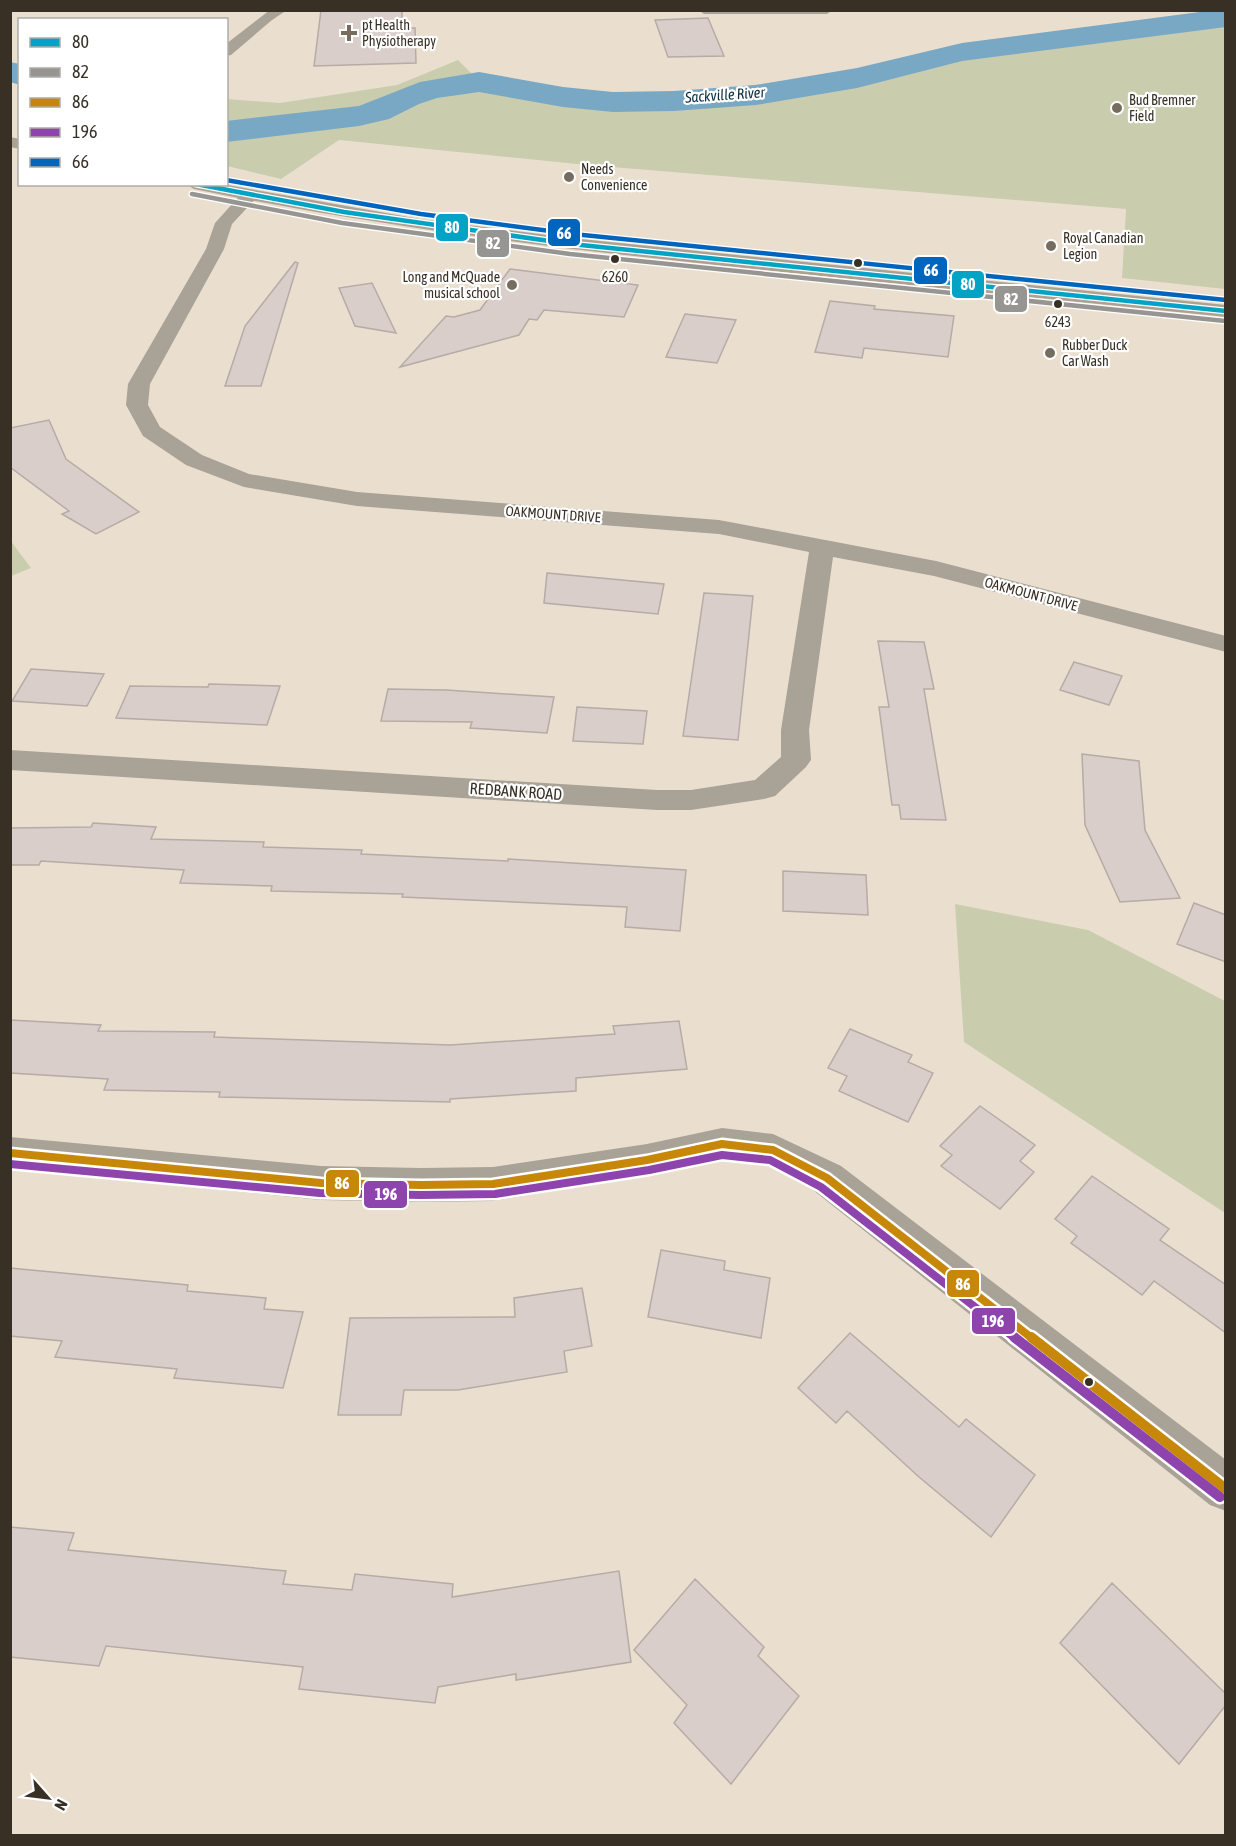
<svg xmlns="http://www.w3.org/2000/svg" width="1236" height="1846" font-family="'Asap Condensed',sans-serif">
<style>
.green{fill:#c9cdae}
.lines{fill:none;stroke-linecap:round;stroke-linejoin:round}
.river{fill:#79a8c5;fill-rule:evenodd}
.building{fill:#d9cec9;stroke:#b6aba6;stroke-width:1.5}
.minor{fill:#a9a297;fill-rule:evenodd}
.major{fill:#aca294;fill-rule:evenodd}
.bus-1-casing{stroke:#fff;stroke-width:7}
.bus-2-casing{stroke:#fff;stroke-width:7}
.bus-3-far1-casing{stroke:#fff;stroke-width:13}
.bus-3-casing{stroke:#fff;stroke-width:15}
.bus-4-far1-casing{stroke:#fff;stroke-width:13}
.bus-4-casing{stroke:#fff;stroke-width:15}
.bus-5-casing{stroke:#fff;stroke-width:7}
.bus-1{stroke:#03a3c6;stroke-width:4.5}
.bus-2{stroke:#979592;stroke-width:4.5}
.bus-3-far1{stroke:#c78809;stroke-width:8}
.bus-3{stroke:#c78809;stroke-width:10}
.bus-4-far1{stroke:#8e44ad;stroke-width:8}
.bus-4{stroke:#8e44ad;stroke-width:10}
.bus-5{stroke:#0065bd;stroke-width:4.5}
.poi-dot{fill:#766d60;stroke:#fff;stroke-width:2}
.bus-dot{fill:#383025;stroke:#fff;stroke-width:2}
.labels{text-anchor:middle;stroke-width:4.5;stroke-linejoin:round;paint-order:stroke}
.far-poi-label{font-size:14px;fill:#383025;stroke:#fff;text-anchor:start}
.bus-label{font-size:14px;fill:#383025;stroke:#fff}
.far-street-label{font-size:14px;fill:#383025;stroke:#fff}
.far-water-label{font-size:15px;font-style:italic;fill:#0d2e42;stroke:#fff}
.street-label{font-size:16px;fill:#383025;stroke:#fff}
.line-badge{stroke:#fff;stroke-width:2}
.badge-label{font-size:16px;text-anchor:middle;font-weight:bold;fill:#fff}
</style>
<rect width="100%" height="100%" fill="#eadfcf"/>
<path class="green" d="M1225 17V289L1122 278 1126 209 587 165 339 140 281 179 227 166V99L280 103 397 85 458 60 476 78 576 90 580 99C646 101 710 91 775 82 807 78 839 78 870 74 891 71 912 62 932 58 1029 39 1127 25 1225 17Z
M10 540 31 568 11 576H10Z
M955 904 1088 930 1225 1001V1213L964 1042Z"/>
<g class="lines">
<path class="river" d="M1215 10H1226V27L962 61 857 88 756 105 674 111 613 112 563 107 479 92 437 98 419 104 389 119 359 126 226 142V121L359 106 420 82 479 72 563 87 613 92 674 91 756 85 857 68 962 43Z
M10 62 20 64V85L10 82Z"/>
</g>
<path class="building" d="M321 10H402V28H415L416 63 314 66Z
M708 18 724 56 668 57 655 20Z
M295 262 298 263 261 386H225L245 326Z
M510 269 638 285 624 317 544 310 537 320 529 319 519 335 400 367 446 316 454 317 480 310Z
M372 283 396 333 355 326 339 288Z
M830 301 875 306 874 309 954 316 948 357 864 348 862 358 815 352Z
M685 314 736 320 717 363 666 357Z
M49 420 66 459 139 512 96 534 62 514 69 511 10 467V428Z
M547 573 664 584 658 614 544 603Z
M704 593 753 596 738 740 683 736Z
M878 641 924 642 934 689H924L946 820 901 819 899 805H892L879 707H889Z
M1074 662 1122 676 1109 705 1060 690Z
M31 669 104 674 87 706 12 701Z
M209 684 280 686 267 725 116 718 130 686 208 687Z
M388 689 446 690 554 697 547 733 470 728 472 722 381 721Z
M577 707 647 711 643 744 573 741Z
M1082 754 1139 761 1145 830 1180 898 1120 902 1085 825Z
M93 823 156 827 151 839 264 842 263 847 362 850 361 854 508 861V859L686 870 680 931 625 927 627 907 402 897 403 894 271 891 272 886 180 883 184 870 41 861 39 865H10V828L91 827Z
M783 871 866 875 868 915 783 911Z
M1194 903 1226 915V962L1177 944Z
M10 1020 101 1025 98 1031 215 1032 214 1037 450 1045 615 1034 613 1026 679 1021 687 1069 576 1078V1091L450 1099V1102L219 1097 220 1092 104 1090 108 1079 10 1073Z
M850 1029 912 1055 908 1062 933 1073 908 1122 839 1091 847 1076 828 1068Z
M980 1106 1035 1145 1020 1161 1034 1172 1000 1209 941 1166 952 1155 940 1146Z
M1092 1176 1169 1229 1160 1240 1226 1285V1333L1154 1281 1142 1295 1071 1243 1077 1236 1055 1219Z
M661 1250 725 1261 724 1270 770 1278 761 1338 648 1317Z
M10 1268 188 1285 187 1291 266 1298 264 1309 303 1312 283 1388 174 1378 177 1369 55 1357 62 1341 10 1336Z
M582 1288 592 1346 564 1351 567 1372 458 1390H404L401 1415H338L350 1318 515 1317 514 1298Z
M850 1333 959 1427 966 1419 1035 1475 991 1537 919 1477 847 1411 836 1423 798 1388Z
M10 1527 74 1533 68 1550 286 1571 283 1584 352 1590 355 1574 453 1584 452 1597 619 1571 631 1662 516 1680V1674L438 1687 435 1703 299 1689 303 1667 106 1646 99 1666 10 1657Z
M695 1579 764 1647 758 1656 799 1696 731 1784 674 1723 687 1705 634 1650Z
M1112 1583 1226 1694V1705L1179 1764 1060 1643Z"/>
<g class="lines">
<path class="minor" d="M270 10H287L272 20 231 55 226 56V44Z
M698 10H833L827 14H704Z
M249 191 255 192 258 196 232 224 224 249 150 384 148 405 160 427 202 455 249 474 357 492 719 520 936 561 1226 636V652L934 576 833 557 809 730 811 760 806 767 775 796 764 799 691 810H657L10 770V750L657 790H691L755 780 781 757V730L809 552 719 534 357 506 244 487 186 465 143 436 126 405 128 384 206 249 215 223 243 192Z
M722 1128 773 1134 841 1166 1226 1460V1511L1210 1505 813 1190 767 1165 722 1160 647 1176 493 1201 421 1202 321 1200 10 1169V1137L321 1166 421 1168 493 1167 647 1144Z"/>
<path class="major" d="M10 137 20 139V149L10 147Z
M186 184H222L420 219 571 238 1226 305V317C1097 304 969 291 841 278 624 256 408 233 194 189Z"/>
<g class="bus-1-casing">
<path id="bus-1" d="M196 184 344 212 571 244 1226 311"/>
</g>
<g class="bus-2-casing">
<path id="bus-2" d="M192 194 342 223 570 254 1225 321"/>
</g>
<g class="bus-3-far1-casing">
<path id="bus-3-far1" d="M10 1153 321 1183 421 1185 493 1184 647 1160 722 1144 773 1150 827 1178 1033 1339"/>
</g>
<g class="bus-3-casing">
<path id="bus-3" d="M1031 1337 1226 1489"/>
</g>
<g class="bus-4-far1-casing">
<path id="bus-4-far1" d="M10 1164 320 1193 421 1195 495 1194 649 1170 722 1155 770 1160 821 1187 1016 1339"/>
</g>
<g class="bus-4-casing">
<path id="bus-4" d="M1014 1337 1220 1497"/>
</g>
<g class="bus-5-casing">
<path id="bus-5" d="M226 180 421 214 573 234 1226 300"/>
</g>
<use href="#bus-1" class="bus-1"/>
<use href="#bus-2" class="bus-2"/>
<use href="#bus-3-far1" class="bus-3-far1"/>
<use href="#bus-3" class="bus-3"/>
<use href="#bus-4-far1" class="bus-4-far1"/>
<use href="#bus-4" class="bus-4"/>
<use href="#bus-5" class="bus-5"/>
</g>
<g class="poi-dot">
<path d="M346 24h6v6h6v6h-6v6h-6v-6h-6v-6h6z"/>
<circle cx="1117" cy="108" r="6"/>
<circle cx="569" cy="177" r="6"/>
<circle cx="1051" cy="246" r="6"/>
<circle cx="512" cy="285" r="6"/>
<circle cx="1050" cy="353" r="6"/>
</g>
<g class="bus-dot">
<circle cx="615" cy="259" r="5"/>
<circle cx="858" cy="263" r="5"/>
<circle cx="1058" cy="304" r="5"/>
<circle cx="1089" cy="1382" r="5"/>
</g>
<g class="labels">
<g class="far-poi-label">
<text x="362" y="30">pt Health<tspan x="362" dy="16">Physiotherapy</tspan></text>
<text x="1129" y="105">Bud Bremner<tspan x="1129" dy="16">Field</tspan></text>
<text x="581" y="174">Needs<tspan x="581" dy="16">Convenience</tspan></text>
<text x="1063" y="243">Royal Canadian<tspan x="1063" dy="16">Legion</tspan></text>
<text x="500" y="282" text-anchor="end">Long and McQuade<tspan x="500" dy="16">musical school</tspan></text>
<text x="1062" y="350">Rubber Duck<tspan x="1062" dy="16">Car Wash</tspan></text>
</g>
<g class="bus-label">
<text x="615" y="282">6260</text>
<text x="1058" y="327">6243</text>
</g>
<g class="far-street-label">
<text transform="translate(553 514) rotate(4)" y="5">OAKMOUNT DRIVE</text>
<text transform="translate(1031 594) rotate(15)" y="5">OAKMOUNT DRIVE</text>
</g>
<g class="far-water-label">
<text transform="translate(725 95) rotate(-4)" y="5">Sackville River</text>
</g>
<g class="street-label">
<text transform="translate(516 791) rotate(4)" y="6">REDBANK ROAD</text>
</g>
</g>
<g class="line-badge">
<rect x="435" y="213" width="34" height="29" rx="6" fill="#03a3c6"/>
<rect x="547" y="218" width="34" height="29" rx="6" fill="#0065bd"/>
<rect x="476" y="229" width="34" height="29" rx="6" fill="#979592"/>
<rect x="913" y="256" width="35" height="29" rx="6" fill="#0065bd"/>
<rect x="951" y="270" width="34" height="29" rx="6" fill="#03a3c6"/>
<rect x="994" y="285" width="34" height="28" rx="6" fill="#979592"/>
<rect x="325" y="1169" width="35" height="29" rx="6" fill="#c78809"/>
<rect x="363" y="1180" width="45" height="29" rx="6" fill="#8e44ad"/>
<rect x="946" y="1269" width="34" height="29" rx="6" fill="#c78809"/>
<rect x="971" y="1307" width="45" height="28" rx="6" fill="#8e44ad"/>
</g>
<g class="badge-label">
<text x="452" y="233">80</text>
<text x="564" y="239">66</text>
<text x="493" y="249">82</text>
<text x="931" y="276">66</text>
<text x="968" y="290">80</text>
<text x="1011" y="305">82</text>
<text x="342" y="1189">86</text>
<text x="386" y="1200">196</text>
<text x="963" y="1290">86</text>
<text x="993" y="1327">196</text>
</g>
<rect width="1236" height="1846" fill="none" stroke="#383025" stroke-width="24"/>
<rect x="18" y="18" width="210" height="168" fill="#ffffff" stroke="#afaca8" stroke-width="1.5"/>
<rect x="30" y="38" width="30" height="9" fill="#03a3c6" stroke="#afaca8" stroke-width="1.5"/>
<text x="72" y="48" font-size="18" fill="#383025">80</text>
<rect x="30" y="68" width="30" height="9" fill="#979592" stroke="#afaca8" stroke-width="1.5"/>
<text x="72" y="78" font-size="18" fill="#383025">82</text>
<rect x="30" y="98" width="30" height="9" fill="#c78809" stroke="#afaca8" stroke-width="1.5"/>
<text x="72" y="108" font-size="18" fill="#383025">86</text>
<rect x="30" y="128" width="30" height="9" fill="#8e44ad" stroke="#afaca8" stroke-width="1.5"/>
<text x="72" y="138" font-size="18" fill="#383025">196</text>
<rect x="30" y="158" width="30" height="9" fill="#0065bd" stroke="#afaca8" stroke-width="1.5"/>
<text x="72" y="168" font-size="18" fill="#383025">66</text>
<g transform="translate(48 1798) rotate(118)" stroke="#ffffff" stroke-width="4.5" paint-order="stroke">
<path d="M0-4.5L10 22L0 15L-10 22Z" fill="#383025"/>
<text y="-9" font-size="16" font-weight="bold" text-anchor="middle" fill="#383025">N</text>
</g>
</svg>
